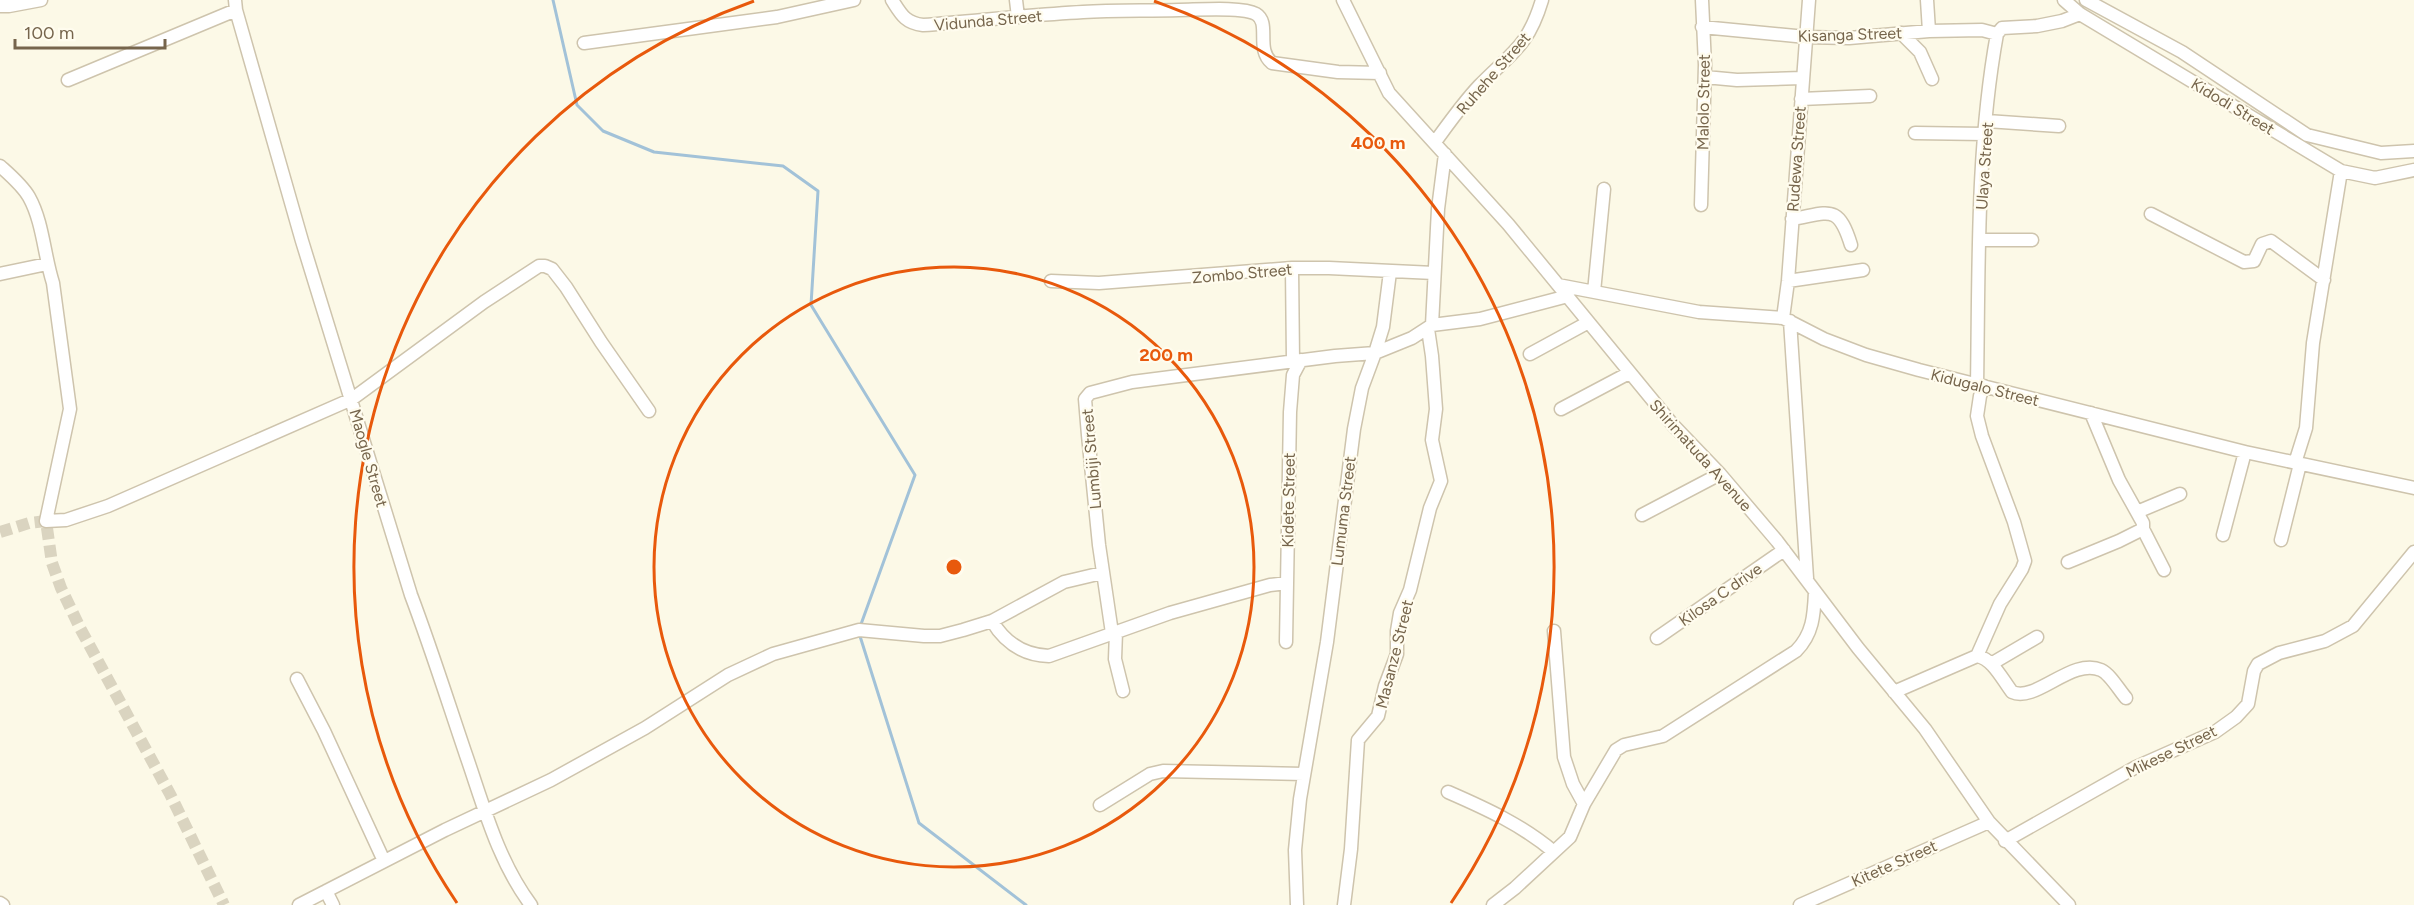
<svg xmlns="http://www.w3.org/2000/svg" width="2414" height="905" font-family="Figtree,sans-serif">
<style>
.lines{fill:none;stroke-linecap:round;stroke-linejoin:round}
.stream{stroke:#a2c2d8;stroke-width:3}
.minor-tunnel{stroke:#dad4c0;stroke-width:12;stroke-dasharray:12 6;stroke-linecap:butt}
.minor-casing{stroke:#cec4ad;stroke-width:15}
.minor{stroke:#fff;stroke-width:12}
.ring{fill:none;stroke:#e8590c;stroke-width:3}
.labels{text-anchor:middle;stroke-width:4.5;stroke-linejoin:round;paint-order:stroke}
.street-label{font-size:16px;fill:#76654c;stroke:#fffcee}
.centre{fill:#e8590c;stroke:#fffcee;stroke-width:3}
.ring-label{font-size:18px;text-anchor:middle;font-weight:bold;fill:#e8590c;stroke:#fffcee;stroke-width:4.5;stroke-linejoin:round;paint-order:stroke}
</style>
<rect width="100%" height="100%" fill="#fcf9e7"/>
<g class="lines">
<path class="stream" d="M553 0 577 105 603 131 654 152 783 166 818 191 811 305 915 475 860 627
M859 633 919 823 1026 905"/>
<path class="minor-tunnel" d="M0 532 29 523 46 521 52 563 61 588 80 628 170 794 224 905"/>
<g class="minor-casing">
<path id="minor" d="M235 0 236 10 302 241 411 595C431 648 448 702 466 755 484 807 498 861 531 905
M892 0C901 14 905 23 923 25 976 21 1029 15 1083 12 1114 10 1147 11 1179 10 1196 10 1242 6 1256 14 1271 23 1255 49 1272 63L1338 72 1380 73
M1016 0 1018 17
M1343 0 1389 93 1508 224 1673 425 1720 474 1777 541 1858 648 1925 729 1989 822 2069 905
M1927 0 1929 31
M2064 0 2080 14 2341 171 2375 178 2414 170
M2086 0 2182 52 2307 135 2381 153 2414 151
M0 6H9L41 0
M1702 27 1806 37 1849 38 1929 31 1982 30 1997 34
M1901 33 1920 52 1932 79
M584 43 777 17 854 0
M1705 77 1737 80 1802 78
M68 80 236 10
M1801 99 1870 96
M1987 121 2059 126
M1915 133 1985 134
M1435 142C1449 123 1463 103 1479 86 1511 53 1528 47 1542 0
M0 166C10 175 22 185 29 197 43 222 44 255 53 283L70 409 46 521 66 520 108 506 352 399 484 302 539 266H545L552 269 566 287 601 342 649 411
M1701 205 1705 65 1702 0
M2151 214 2244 262 2254 261 2262 244 2271 241 2324 280
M1792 219C1829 213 1838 203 1851 245
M1980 240H2032
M1292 268 1293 361
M0 274 47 264
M1051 281 1099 283 1292 268H1329L1434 273
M1788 281 1863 270
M1558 285 1699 312 1783 318 1824 339 1866 355 1919 370 2245 452 2414 488
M1594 292 1604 189
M1783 318 1788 281 1809 0
M1790 321 1807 578
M1432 325 1480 319 1568 296
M1530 354 1587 323
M1977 385C1979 269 1976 149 1997 34L2002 28 2037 26 2062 21 2080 14
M1561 409 1629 373
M2295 463 2306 428 2313 343 2341 171
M2137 512 2180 494
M1642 515 1720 474
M2143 529 2164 570
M2223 535 2245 452
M2281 540 2300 464
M2068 562 2119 541 2143 529V523L2119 480 2091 413
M992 621C1005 643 1023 655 1049 656L1170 613 1270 585 1287 583
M1554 631 1564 757 1573 784 1584 804
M1116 632 1115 659 1123 691
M1112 633 1099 545 1088 435 1085 399 1090 393 1132 382 1335 356 1375 353 1383 327 1390 272
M1657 638 1784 550
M1286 642 1290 412 1293 375 1301 360
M1977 656 2000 604 2022 569 2025 561 2014 522 1982 436 1977 416 1980 396 1984 386
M1991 664 2037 637
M297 679 324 731 384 861
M1894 692 1977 656C1993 659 2002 679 2012 692 2036 703 2072 657 2101 670 2110 674 2119 690 2126 698
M1448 792C1487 809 1522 825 1554 852
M1100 805 1150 774 1163 771 1304 774
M2005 841 2136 767 2215 732 2236 717 2248 704 2254 671 2258 664 2279 653 2325 641 2353 626 2414 552
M326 891 333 905
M0 903 3 905
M299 905 445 830 551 780 645 728 728 675 773 654 859 630 924 636H940L963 630 992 621 1064 582 1102 573
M1297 905 1295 850 1300 799 1327 642 1354 429 1362 388 1375 353 1412 338 1432 325 1438 209 1445 154
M1344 905 1351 849 1358 740 1378 716 1385 686 1397 654V631L1400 613 1410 590 1430 508 1441 481 1432 440 1436 409 1432 356 1428 329
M1493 905 1515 888 1570 837 1584 804 1616 750 1624 745 1663 736 1796 651C1813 634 1814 615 1815 592
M1800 905 1989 822"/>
</g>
<use href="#minor" class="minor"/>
</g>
<g class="ring">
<circle cx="954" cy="567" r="300"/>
<path d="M457 903A600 600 0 0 1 754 1M1154 1A600 600 0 0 1 1451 903"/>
</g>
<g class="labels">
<g class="street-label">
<text transform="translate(988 20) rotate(-5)" y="6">Vidunda Street</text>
<text transform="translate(1850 34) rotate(-2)" y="6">Kisanga Street</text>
<text transform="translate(1493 73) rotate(-49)" y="6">Ruhehe Street</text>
<text transform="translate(1703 102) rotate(-89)" y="6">Malolo Street</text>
<text transform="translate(2233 106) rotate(31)" y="6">Kidodi Street</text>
<text transform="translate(1796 159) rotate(-86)" y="6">Rudewa Street</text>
<text transform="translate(1984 166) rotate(-86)" y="6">Ulaya Street</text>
<text transform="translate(1242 273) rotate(-5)" y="6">Zombo Street</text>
<text transform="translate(1985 387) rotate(14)" y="6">Kidugalo Street</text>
<text transform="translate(1701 455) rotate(48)" y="6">Shirimatuda Avenue</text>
<text transform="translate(369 458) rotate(74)" y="6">Maogle Street</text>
<text transform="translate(1091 459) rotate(-95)" y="6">Lumbiji Street</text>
<text transform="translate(1288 500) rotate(-89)" y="6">Kidete Street</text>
<text transform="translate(1343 511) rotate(-83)" y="6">Lumuma Street</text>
<text transform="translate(1720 594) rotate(-35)" y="6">Kilosa C drive</text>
<text transform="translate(1394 654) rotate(-76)" y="6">Masanze Street</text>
<text transform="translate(2171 751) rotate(-26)" y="6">Mikese Street</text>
<text transform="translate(1894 863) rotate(-24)" y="6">Kitete Street</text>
</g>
</g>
<circle cx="954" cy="567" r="9" class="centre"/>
<g class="ring-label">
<text x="1378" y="149">400 m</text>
<text x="1166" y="361">200 m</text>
</g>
<path d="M15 39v9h150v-9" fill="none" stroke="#76654c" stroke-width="3"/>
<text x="24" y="39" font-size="18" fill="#76654c" stroke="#fffcee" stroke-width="4.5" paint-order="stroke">100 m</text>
</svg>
